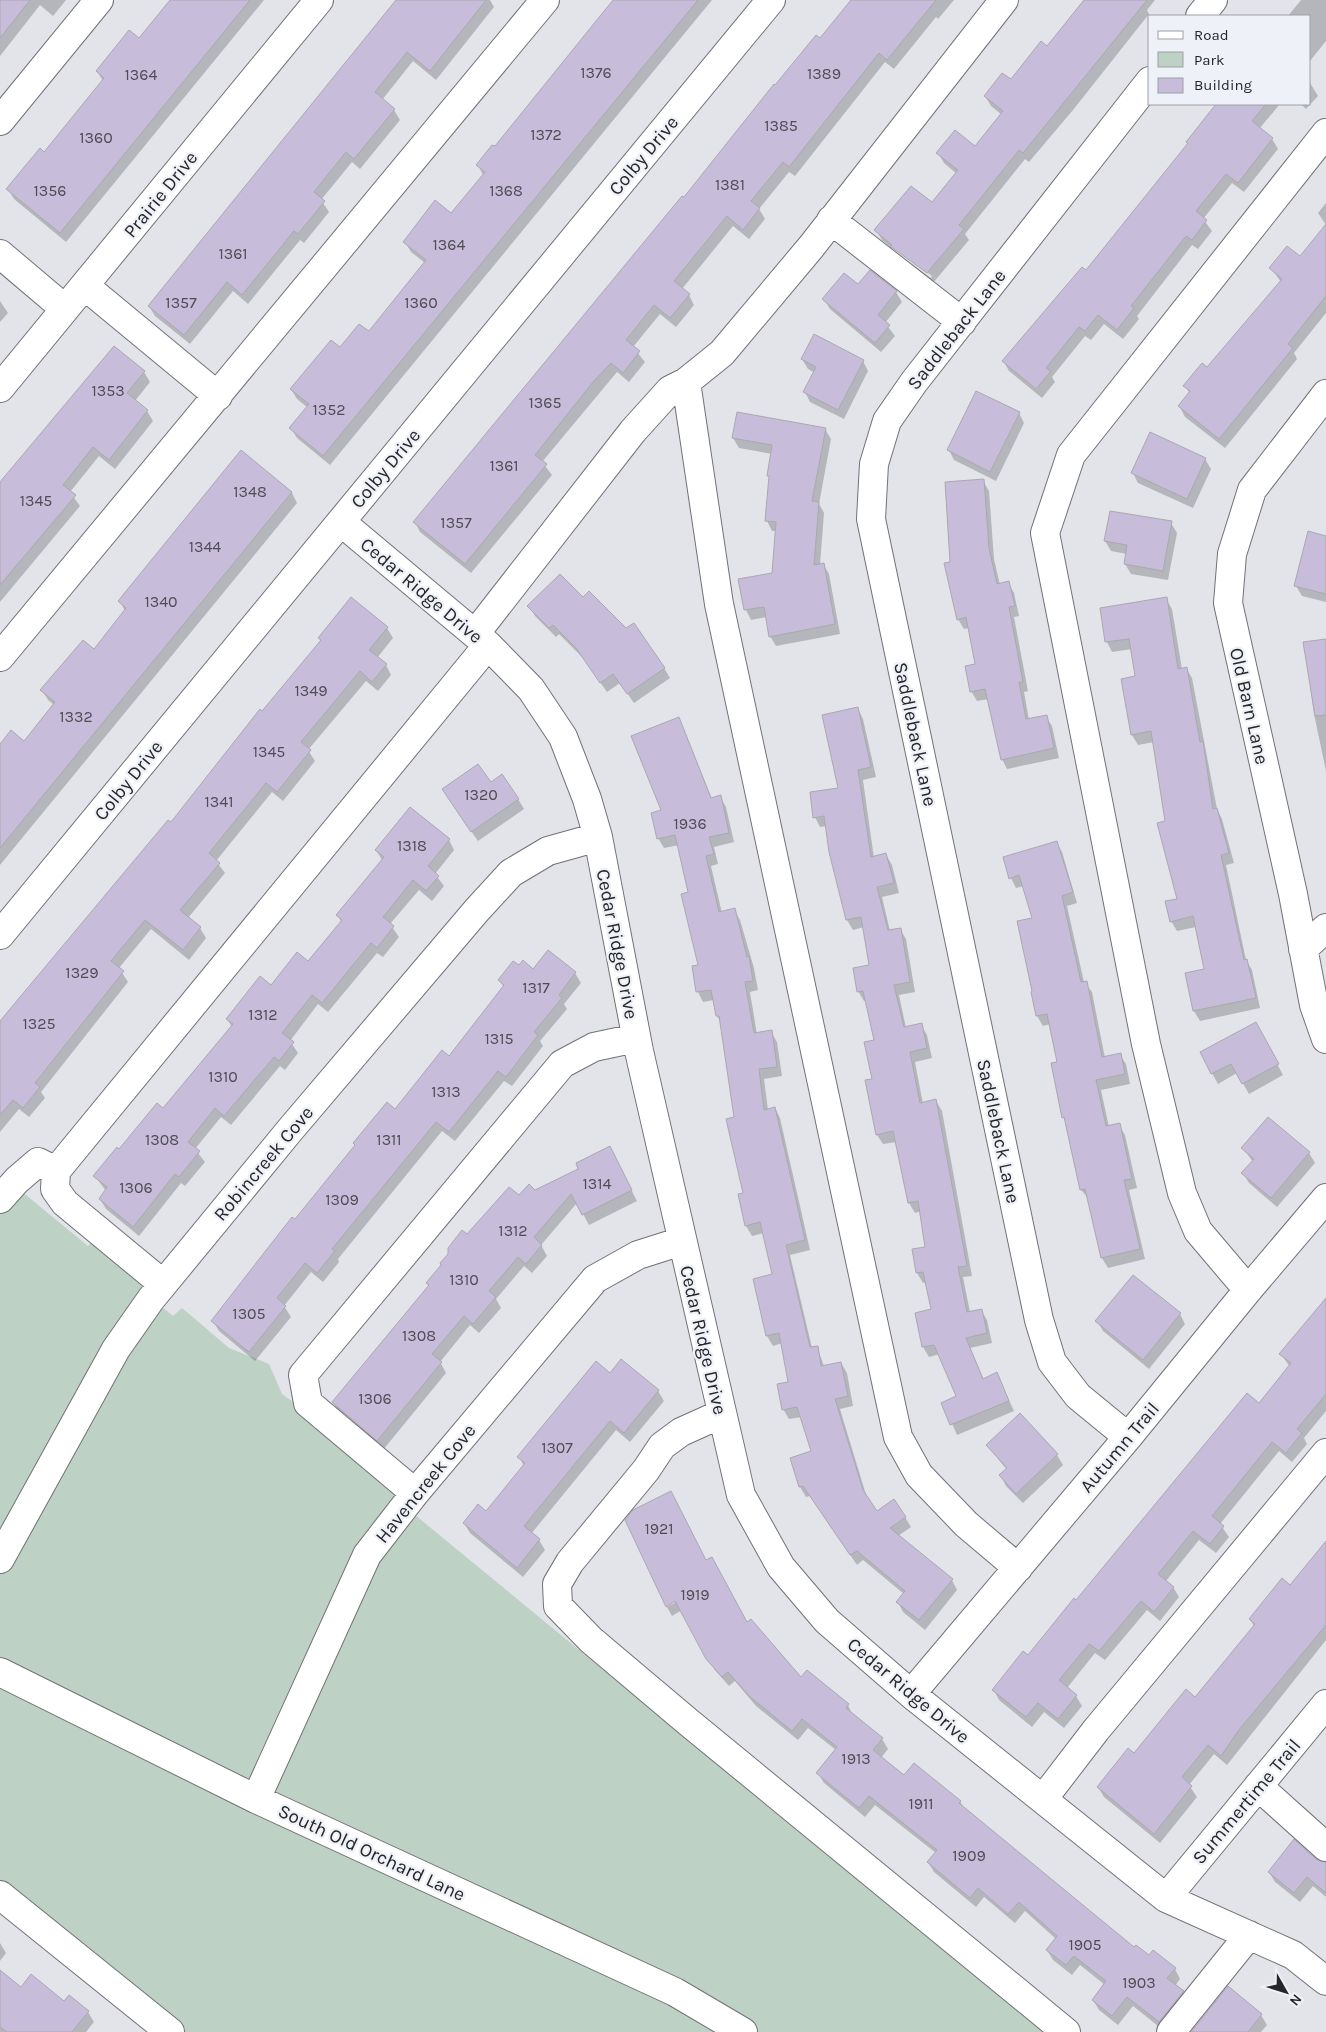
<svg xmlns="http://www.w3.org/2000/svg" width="1326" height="2032" font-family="Karla,sans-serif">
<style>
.green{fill:#bed1c5}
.shadow{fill:#0003}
.building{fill:#c7bdda;stroke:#aaa8af}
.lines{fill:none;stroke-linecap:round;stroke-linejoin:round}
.minor-casing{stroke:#717278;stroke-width:30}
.minor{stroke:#fff;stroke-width:28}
.labels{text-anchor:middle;stroke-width:4.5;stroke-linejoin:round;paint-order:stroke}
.number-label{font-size:16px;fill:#4e4c54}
.street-label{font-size:19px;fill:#252628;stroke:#eff1f8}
</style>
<rect width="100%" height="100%" fill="#e2e4ea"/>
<path class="green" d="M15 1186 88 1246 95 1238 152 1285 145 1293 173 1316 182 1308 229 1348 269 1364 282 1394 319 1421 403 1494 398 1501 1044 2032H179L0 1883V1204Z"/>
<path class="shadow" d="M0 0H66L53 16 40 5 0 56Z
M172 0H264L66 242 14 199 8 189 45 153 103 81 97 71 139 39Z
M398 0H490L494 7 436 80 413 61 382 100 394 110 400 120 360 169 352 162 321 200 329 212 304 243 300 240 248 304 233 291 190 344 155 316 149 306Z
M615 0H712L330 465 297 438 291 428 308 408 297 399 291 389 340 349 369 333 425 263 411 252 405 242 452 215 483 175 478 165 495 148Z
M853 0H954L938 19 936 17 894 69 885 62 795 176 789 172 759 209 765 219 749 239 733 226 682 289 689 295 694 305 676 327 660 314 633 347 645 362 629 382 617 372 542 462 552 475 471 573 420 532 415 522 776 87 820 40Z
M1084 0H1155L1147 10 1149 14 1073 110 1029 162 1025 159 965 234 969 240 933 283 897 256 894 251 931 278 932 276 890 245 893 249 882 240 876 230 932 204 957 174 944 163 938 153 975 148 1002 115 991 106 985 96 1011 81 1047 48Z
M1301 0H1326V41L1310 61V16H1288Z
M1310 83 1318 96 1306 109 1301 104H1310Z
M1217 104H1280L1259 129 1272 139 1278 149 1244 192 1232 183 1203 219 1212 231 1198 249 1192 245 1137 316 1139 319 1123 339 1104 324 1091 340 1085 336 1052 377 1055 382 1042 398 1009 371 1004 362 1086 272 1189 144 1188 142Z
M1326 203V225L1318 213Z
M1326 226V313L1294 353 1297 359 1225 448 1185 417 1180 407 1190 394 1185 386 1207 369 1281 282 1271 268 1300 258Z
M870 272 896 292 902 302 885 323 895 336 881 352 830 309 824 299 858 286Z
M0 301 8 313 0 322Z
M802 359 863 361 868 371 844 419 810 402 805 392 815 373 808 369Z
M144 372 150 382 135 401 147 411 153 421 115 469 99 456 70 492 80 506 0 602V486Z
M1019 413 1024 423 996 481 954 460 949 450Z
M825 429 831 439 819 504 824 513 820 565 823 564 829 574 840 634 776 646 770 636 767 617 751 620 746 610 740 580 774 574 777 531H772L767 521 770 479 768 475 772 454 739 448 733 438Z
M241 452 292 493 297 503 0 865V745L24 743 54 705 48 700 42 690 94 651 125 611 120 601Z
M1205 459 1211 469 1193 508 1138 483 1133 473Z
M983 481 989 491 994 559 1000 585 1008 583 1014 593 1019 616 1014 617 1028 691 1024 692 1029 720 1046 717 1052 726 1059 758 1007 769 1002 759 989 699 977 701 971 691 976 665 969 628 964 629 958 619 952 563Z
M1171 523 1177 533 1168 580 1131 574 1125 564 1127 554 1111 551 1105 541Z
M1326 537V602L1302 596 1296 586Z
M351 599 387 628 393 638 377 658 386 665 391 675 378 691 366 681 308 750 315 761 283 801 272 792 216 861 225 873 188 918 200 928 206 938 189 960 151 929 119 968 128 982 41 1092 45 1098 29 1117 19 1109 0 1132V1023L171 823 321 641 320 638Z
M583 599 664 668 670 678 634 703 620 683 607 692 583 658 559 634 556 637 535 616 529 606Z
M1166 599 1172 609 1182 669 1186 668 1192 678 1217 809 1222 819 1234 863 1226 865 1246 960 1252 970 1260 1008 1200 1021 1194 1011 1187 974 1206 970 1196 927 1177 931 1171 921 1178 900 1154 742 1138 745 1132 735 1122 680 1136 678 1132 649 1112 652 1107 642 1102 609Z
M1326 640V771L1314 714 1305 644Z
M858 709 863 719 876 777 863 780 874 858 886 855 892 865 899 893 882 897 890 931 900 929 906 939 915 992 899 995 906 1028 921 1025 927 1035 932 1058 915 1062 923 1104 936 1101 942 1111 972 1276 963 1277 970 1312 981 1310 987 1320 992 1343 970 1348 984 1380 997 1374 1014 1411 957 1435 943 1403 957 1397 940 1354 929 1357 923 1347 916 1314 933 1310 927 1282 923 1283 917 1273 914 1250 926 1248 921 1211 915 1213 909 1203 897 1142 883 1144 877 1135 873 1080 875 1040 867 1001H864L858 991 870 966 864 927 853 930 847 920 830 852 827 826 820 827 815 817 840 789Z
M679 719 712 799 720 797 726 807 734 842 714 847 718 864 711 866 722 913 734 910 740 920 754 968 758 990 750 992 757 1034 771 1032 777 1042 782 1076 764 1079 768 1110 775 1108 780 1118 810 1250 790 1255 812 1348 817 1347 824 1366 841 1363 847 1373 853 1406 840 1409 867 1498 877 1512 905 1517 911 1527 898 1536 952 1580 957 1590 925 1630 903 1612 898 1602 904 1594 863 1560 857 1565 810 1496 806 1497 800 1487 791 1458 813 1452 802 1417 789 1419 783 1409 790 1383 782 1343 773 1346 767 1336 754 1280 773 1275 764 1233 752 1236 746 1226 745 1193 722 1024 717 1016 714 1000 703 1002 698 992 693 967 700 966 690 893 679 845 664 848 658 838Z
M491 784 518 799 524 809 478 841 449 799Z
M449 840 454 850 435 874 444 886 432 901 419 890 390 924 399 937 383 957 377 953 328 1012 318 1004 290 1041 298 1053 285 1070 280 1066 231 1125 221 1117 195 1149 205 1162 185 1186 181 1183 139 1236 106 1209 100 1199 106 1191 95 1176 163 1110 232 1027 227 1019 308 963 342 923 338 916 382 860 376 850Z
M1056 842 1062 852 1077 903 1067 906 1084 982 1092 992 1105 1058 1120 1055 1126 1064 1130 1084 1101 1090 1109 1127 1119 1125 1125 1135 1137 1188 1129 1190 1145 1259 1108 1268 1102 1258 1089 1199 1081 1190 1067 1123 1063 1117 1058 1063 1051 1024 1043 1026 1037 1016 1018 922 1034 919 1024 886 1016 888 1011 878Z
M548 951 575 973 581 983 564 1004 567 1009 540 1041 543 1046 512 1086 504 1081 455 1141 442 1131 338 1259 339 1262 323 1282 311 1272 284 1306 291 1317 255 1361 219 1331 213 1321 295 1221 395 1110 449 1057 504 987 499 980 519 967 533 970Z
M1261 1034 1283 1075 1249 1094 1237 1073 1218 1084 1201 1053Z
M1268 1118 1309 1153 1315 1163 1277 1207 1249 1183 1243 1173 1253 1162 1243 1148Z
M615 1158 637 1201 589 1225 577 1203 541 1245 547 1256 532 1273 524 1266 496 1299 501 1308 479 1333 470 1325 440 1362 446 1373 383 1450 339 1412 333 1402 429 1287 427 1283 467 1236 519 1197Z
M1326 1298V1411L1304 1438 1307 1444 1292 1462 1279 1451 1220 1524 1229 1537 1216 1553 1199 1540 1166 1581 1173 1587 1179 1597 1160 1621 1147 1610 1105 1660 1095 1653 1067 1688 1076 1696 1082 1706 1064 1728 1044 1712 1032 1727 999 1700 994 1690 1028 1657 1076 1602 1259 1404 1290 1367 1281 1354Z
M1180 1314 1185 1324 1149 1369 1103 1331 1097 1321Z
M610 1375 658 1391 664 1401 630 1442 616 1430 531 1534 539 1540 545 1550 523 1577 470 1533 464 1523 486 1512 524 1466 519 1457Z
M1020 1415 1057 1455 1063 1465 1023 1503 1006 1486 1001 1476 1007 1470 987 1445Z
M1326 1543V1640L1227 1765 1214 1754 1189 1785 1197 1797 1160 1843 1104 1797 1098 1787 1196 1699 1254 1626 1250 1619 1290 1587Z
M706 1562 747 1624 801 1679 848 1705 853 1716 882 1739 888 1749 881 1758 905 1777 960 1801 964 1809 1134 1948 1175 1969 1180 1979 1175 1986 1183 1992 1189 2002 1169 2027 1162 2021 1158 2026 1133 2006 1118 2025 1099 2010 1093 2000 1105 1985 1080 1965 1072 1975 1053 1960 1047 1950 1056 1939 1025 1911 1015 1923 984 1897 976 1907 934 1872 928 1862 936 1853 875 1805 865 1817 824 1783 818 1773 836 1750 808 1728 798 1740 756 1706 735 1681 729 1686 714 1669 682 1610 672 1616 667 1607 681 1599Z
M1294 1841 1322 1863H1326V1897L1313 1886 1300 1902 1275 1882 1269 1872Z
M0 1943 6 1953 0 1961Z
M0 1972 21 1989 64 2002 69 1997 88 2012 94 2022 86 2032H0Z
M1261 2015 1267 2025 1261 2032H1193Z"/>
<path class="building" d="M0 0H30L0 38Z
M170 0H250L60 233 6 189 40 148 44 152 104 78 96 71 129 30 139 38Z
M396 0H486L430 71 407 52 375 92 395 109 354 159 346 152 314 192 325 201 298 234 294 231 242 295 227 282 184 335 148 306Z
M613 0H698L323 456 289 428 309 404 290 389 331 340 340 347 359 324 369 331 426 260 403 242 435 200 451 213 485 172 476 165 492 145 495 146Z
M851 0H936L887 60 879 53 789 167 783 162 751 201 760 208 743 230 727 216 674 281 690 294 670 318 654 305 626 340 640 351 623 373 611 363 593 382 535 455 547 464 465 564 413 522 682 196 684 197 774 84 775 85 816 35 820 38Z
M1084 0H1147L1023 153 1019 150 959 225 964 229 927 273 890 246 892 245 874 230 911 186 932 202 958 170 936 153 955 130 975 146 1003 111 984 96 1002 73 1011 79 1041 41 1047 46Z
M1216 104H1266L1252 121 1273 138 1238 183 1226 174 1196 211 1207 220 1192 240 1186 236 1131 306 1134 308 1117 330 1098 315 1085 331 1079 327 1046 368 1051 371 1036 389 1002 361 1082 267 1086 270 1188 143 1186 142Z
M1326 224V296L1288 344 1293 348 1219 439 1178 406 1190 391 1183 386 1202 363 1207 367 1282 279 1269 268 1287 246 1300 256Z
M870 270 897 291 878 315 890 325 875 343 822 299 844 273 858 284Z
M814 334 864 360 838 410 803 392 816 367 801 359Z
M114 346 145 371 127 393 148 410 109 460 93 447 63 485 76 495 0 585V482Z
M976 391 1020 412 990 472 947 450Z
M737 412 826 428 812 501 819 502 814 565 824 563 835 624 769 637 764 607 744 610 738 579 772 573 776 522 765 521 769 476H767L772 445 732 438Z
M1150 432 1206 458 1187 499 1131 473Z
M241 450 292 492 0 848V744L11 730 24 741 55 702 40 690 83 640 94 649 126 608 118 601Z
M984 479 989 548 997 584 1009 581 1015 606 1009 607 1023 682H1019L1026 719 1047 715 1054 748 1001 760 985 689 970 692 965 666 975 664 966 617 957 620 944 563 950 562 945 482Z
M1110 511 1172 521 1163 571 1124 564 1127 545 1104 541Z
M1308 531 1326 536V594L1294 586Z
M560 574 583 597 589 591 626 628 634 623 665 668 627 694 613 674 600 683 576 648 553 625 549 628 527 606Z
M351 597 388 627 369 650 387 664 372 682 360 671 301 742 311 750 277 792 266 783 209 853 220 863 180 910 201 927 183 950 145 920 111 961 124 971 35 1083 40 1087 23 1108 13 1100 0 1115V1021L168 820 171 822 260 709 262 711 321 640 318 638Z
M1167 597 1178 669 1187 667 1200 742 1203 741 1213 809 1217 808 1229 853 1221 855 1244 960 1247 959 1256 998 1193 1011 1185 973 1204 969 1193 916 1170 922 1165 901 1177 899 1157 823 1165 821 1151 731 1131 735 1121 679 1135 676 1129 639 1105 642 1100 608Z
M1326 639V715L1315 716 1303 642Z
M858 707 871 767 858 770 871 857 886 853 894 883 877 887 888 930 901 928 910 982 894 985 904 1027 922 1023 927 1048 910 1052 920 1103 936 1099 967 1266 958 1267 967 1312 982 1309 987 1333 966 1338 983 1379 997 1372 1009 1401 950 1425 941 1403 956 1396 934 1345 922 1347 915 1313 931 1309 923 1272 916 1273 912 1249 925 1247 918 1201 908 1203 893 1131 876 1135 865 1080 872 1079 864 1042 874 1040 863 991 857 992 853 968 869 965 861 917 846 920 829 852 824 816 813 818 810 792 838 788 822 715Z
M679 717 711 798 721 795 729 833 709 837 714 854 706 856 719 912 735 908 747 957 749 956 753 981 745 982 754 1033 772 1030 777 1067 759 1069 764 1110 775 1107 805 1240 786 1245 810 1347 818 1346 821 1366 841 1362 848 1396 835 1399 863 1490 877 1511 894 1499 906 1517 890 1528 953 1579 919 1620 896 1602 905 1591 857 1551 850 1555 803 1486 799 1487 790 1458 811 1451 797 1407 782 1410 777 1384 788 1382 779 1333 766 1336 753 1279 772 1274 760 1222 745 1226 738 1194 743 1193 726 1119 734 1117 719 1016H716L711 990 696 992 692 966 698 965 681 894 688 892 675 835 657 839 651 813 661 810 631 736Z
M478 764 491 782 502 774 519 799 471 832 442 789Z
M410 807 450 839 428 866 439 876 426 891 413 880 383 917 394 926 377 948 371 943 322 1003 312 995 282 1033 294 1042 279 1061 274 1057 224 1116 215 1108 188 1142 200 1151 179 1177 175 1174 133 1227 99 1199 107 1187 93 1176 117 1147 119 1149 157 1103 163 1108 233 1024 226 1019 260 976 271 985 297 952 308 961 342 920 336 915 384 857 375 850Z
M1057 841 1073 892 1062 896 1081 982 1087 981 1102 1057 1121 1053 1125 1074 1096 1080 1106 1126 1120 1123 1132 1179 1124 1180 1140 1249 1101 1258 1085 1189 1080 1190 1064 1117 1062 1118 1051 1063 1057 1062 1047 1014 1036 1016 1031 992 1032 991 1017 921 1032 918 1019 875 1009 879 1003 857Z
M548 950 576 972 559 995 562 998 534 1032 538 1035 506 1077 498 1071 449 1132 436 1122 332 1249 335 1251 317 1273 305 1263 277 1298 286 1306 249 1352 211 1321 292 1217 295 1219 355 1145 353 1143 387 1102 395 1109 442 1050 449 1056 504 985 498 980 513 961 519 965 523 960 533 969Z
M1256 1022 1279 1064 1242 1084 1231 1064 1211 1074 1200 1052Z
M1268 1117 1310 1152 1271 1198 1241 1173 1254 1159 1241 1148Z
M610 1146 632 1190 582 1215 571 1194 534 1237 542 1245 526 1264 518 1257 489 1291 496 1297 473 1324 464 1316 432 1354 442 1362 377 1441 332 1402 429 1285 426 1283 441 1265 440 1263 448 1254V1248L462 1230 467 1234 509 1187 519 1195 529 1184 535 1190 578 1169 576 1163Z
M1133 1275 1181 1313 1143 1360 1095 1321Z
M1326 1298V1394L1297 1429 1302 1433 1286 1453 1272 1442 1212 1516 1224 1526 1210 1544 1193 1531 1158 1574 1174 1587 1154 1612 1141 1601 1099 1651 1089 1644 1059 1680 1077 1695 1058 1719 1038 1703 1026 1717 992 1690 1023 1651 1028 1655 1074 1598 1076 1600 1247 1393 1259 1403 1291 1363 1279 1354Z
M621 1359 659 1390 624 1433 610 1421 524 1526 540 1539 517 1568 463 1523 478 1504 486 1511 525 1463 517 1457 596 1361 610 1373Z
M1020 1413 1058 1454 1016 1494 999 1475 1007 1468 986 1445Z
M671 1491 706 1560 712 1557 747 1622 751 1619 801 1677 807 1670 849 1704 846 1708 883 1738 873 1750 904 1775 914 1763 961 1801 959 1803 1134 1947 1136 1945 1149 1955 1153 1950 1176 1968 1167 1978 1184 1991 1159 2022 1127 1997 1112 2016 1092 2000 1106 1981 1074 1956 1066 1965 1046 1950 1057 1936 1019 1902 1008 1914 978 1888 970 1898 927 1862 937 1850 869 1796 859 1808 816 1773 837 1747 802 1719 792 1731 749 1696 728 1672 722 1677 706 1659 675 1601 666 1607 625 1520 633 1510Z
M1326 1541V1625L1238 1731 1221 1756 1208 1745 1182 1777 1192 1786 1154 1834 1097 1787 1128 1748 1134 1753 1186 1689 1195 1697 1255 1624 1249 1619 1282 1578 1290 1585Z
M1294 1839 1316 1859 1326 1862V1893L1307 1877 1294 1893 1268 1872Z
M0 1970 21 1987 31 1974 64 2001 69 1995 89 2011 72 2032H7L0 2027Z
M1228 1986 1262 2014 1248 2032H1191Z"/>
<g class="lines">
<g class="minor-casing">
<path id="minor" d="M1004 0 811 247 722 353 686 382 719 604 898 1437 919 1475 966 1524 1018 1568
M1200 16 1213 0
M0 121 99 0
M831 220 962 322
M0 254 65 309
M85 286 218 396
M0 388 319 0
M1326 394 1252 490 1232 554 1228 603 1293 894 1314 1005 1326 1039
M341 522 488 645 531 689 563 737 587 799 598 837 639 1051 741 1495 781 1567 827 1621 911 1694 1166 1898 1293 1955 1326 1981
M475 634 633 431 670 390 686 382
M0 657 545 0
M0 935 771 0
M1303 949 1326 928
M0 1199 17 1180 38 1162 56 1171
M163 1284 65 1203 55 1189 56 1171 488 645
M1248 1290 1198 1231 1182 1193 1146 1044 1045 533 1071 455 1326 133
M721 1414 681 1432 662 1446 646 1470 570 1562 557 1584 558 1606 591 1640 687 1721 1066 2032
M1128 1437 1078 1396 1052 1362 1039 1320 871 519 874 464 887 421 914 382 1150 81
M415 1493 308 1403 303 1375 562 1064 594 1047 636 1038
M0 1559 116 1349 151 1299 290 1130 477 910 511 873 548 851 598 837
M0 1672 256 1799 675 1992 743 2032
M911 1694 1128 1437 1248 1290 1326 1198
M1258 1786 1326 1847
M256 1799 367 1555 415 1493 595 1279 638 1255 682 1241
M1043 1799 1096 1730 1326 1453
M0 1895 170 2032
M1166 1898 1326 1704
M1171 2032 1249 1935"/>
</g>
<use href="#minor" class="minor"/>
</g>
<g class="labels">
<g class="number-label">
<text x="596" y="78">1376</text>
<text x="824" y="79">1389</text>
<text x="141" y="80">1364</text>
<text x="781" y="131">1385</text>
<text x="546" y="140">1372</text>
<text x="96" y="143">1360</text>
<text x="730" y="190">1381</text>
<text x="50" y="196">1356</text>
<text x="506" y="196">1368</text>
<text x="449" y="250">1364</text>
<text x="233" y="259">1361</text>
<text x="181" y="308">1357</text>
<text x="421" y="308">1360</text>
<text x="108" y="396">1353</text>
<text x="545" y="408">1365</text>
<text x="329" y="415">1352</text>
<text x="504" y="471">1361</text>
<text x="250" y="497">1348</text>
<text x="36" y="506">1345</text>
<text x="456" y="528">1357</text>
<text x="205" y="552">1344</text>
<text x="161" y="607">1340</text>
<text x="311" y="696">1349</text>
<text x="76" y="722">1332</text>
<text x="269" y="757">1345</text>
<text x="481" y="800">1320</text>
<text x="219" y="807">1341</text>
<text x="690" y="829">1936</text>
<text x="412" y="851">1318</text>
<text x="82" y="978">1329</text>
<text x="536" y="993">1317</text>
<text x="263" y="1020">1312</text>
<text x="39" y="1029">1325</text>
<text x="499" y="1044">1315</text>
<text x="223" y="1082">1310</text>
<text x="446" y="1097">1313</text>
<text x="162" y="1145">1308</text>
<text x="389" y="1145">1311</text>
<text x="597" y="1189">1314</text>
<text x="136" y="1193">1306</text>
<text x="342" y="1205">1309</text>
<text x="513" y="1236">1312</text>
<text x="464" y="1285">1310</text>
<text x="249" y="1319">1305</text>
<text x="419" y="1341">1308</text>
<text x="375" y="1404">1306</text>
<text x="557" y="1453">1307</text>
<text x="659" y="1534">1921</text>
<text x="695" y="1600">1919</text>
<text x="856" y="1764">1913</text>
<text x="921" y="1809">1911</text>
<text x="969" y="1861">1909</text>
<text x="1085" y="1950">1905</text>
<text x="1139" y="1988">1903</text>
</g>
<g class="street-label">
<text transform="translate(643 155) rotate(-50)" y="7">Colby Drive</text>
<text transform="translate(160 194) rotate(-51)" y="7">Prairie Drive</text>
<text transform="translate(956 329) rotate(-52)" y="7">Saddleback Lane</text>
<text transform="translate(385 468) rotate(-50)" y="7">Colby Drive</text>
<text transform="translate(422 590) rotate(40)" y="7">Cedar Ridge Drive</text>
<text transform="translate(1250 706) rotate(77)" y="7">Old Barn Lane</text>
<text transform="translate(916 734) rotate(78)" y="7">Saddleback Lane</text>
<text transform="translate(128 780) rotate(-51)" y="7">Colby Drive</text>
<text transform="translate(618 944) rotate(79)" y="7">Cedar Ridge Drive</text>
<text transform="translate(999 1131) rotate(78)" y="7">Saddleback Lane</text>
<text transform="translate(263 1163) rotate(-50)" y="7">Robincreek Cove</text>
<text transform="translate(704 1340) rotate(77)" y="7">Cedar Ridge Drive</text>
<text transform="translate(1119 1447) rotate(-50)" y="7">Autumn Trail</text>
<text transform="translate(425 1483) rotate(-51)" y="7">Havencreek Cove</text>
<text transform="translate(909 1690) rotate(40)" y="7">Cedar Ridge Drive</text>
<text transform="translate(1246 1801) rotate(-50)" y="7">Summertime Trail</text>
<text transform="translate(372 1852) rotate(25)" y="7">South Old Orchard Lane</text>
</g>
</g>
<rect x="1148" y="15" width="162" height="90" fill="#eff1f8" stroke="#9ea0a5"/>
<rect x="1158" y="31" width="25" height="8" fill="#ffffff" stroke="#9ea0a5"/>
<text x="1194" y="40" font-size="15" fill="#252628">Road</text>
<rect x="1158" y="52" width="25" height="15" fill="#bed1c5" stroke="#9ea0a5"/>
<text x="1194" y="65" font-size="15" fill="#252628">Park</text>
<rect x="1158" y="78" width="25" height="15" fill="#c7bdda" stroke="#9ea0a5"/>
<text x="1194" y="90" font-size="15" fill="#252628">Building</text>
<g transform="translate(1286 1992) rotate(129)" stroke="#eff1f8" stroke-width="4" paint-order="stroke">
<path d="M0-4L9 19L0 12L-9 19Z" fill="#252628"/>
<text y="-8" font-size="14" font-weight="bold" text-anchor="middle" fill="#252628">N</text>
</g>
</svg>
